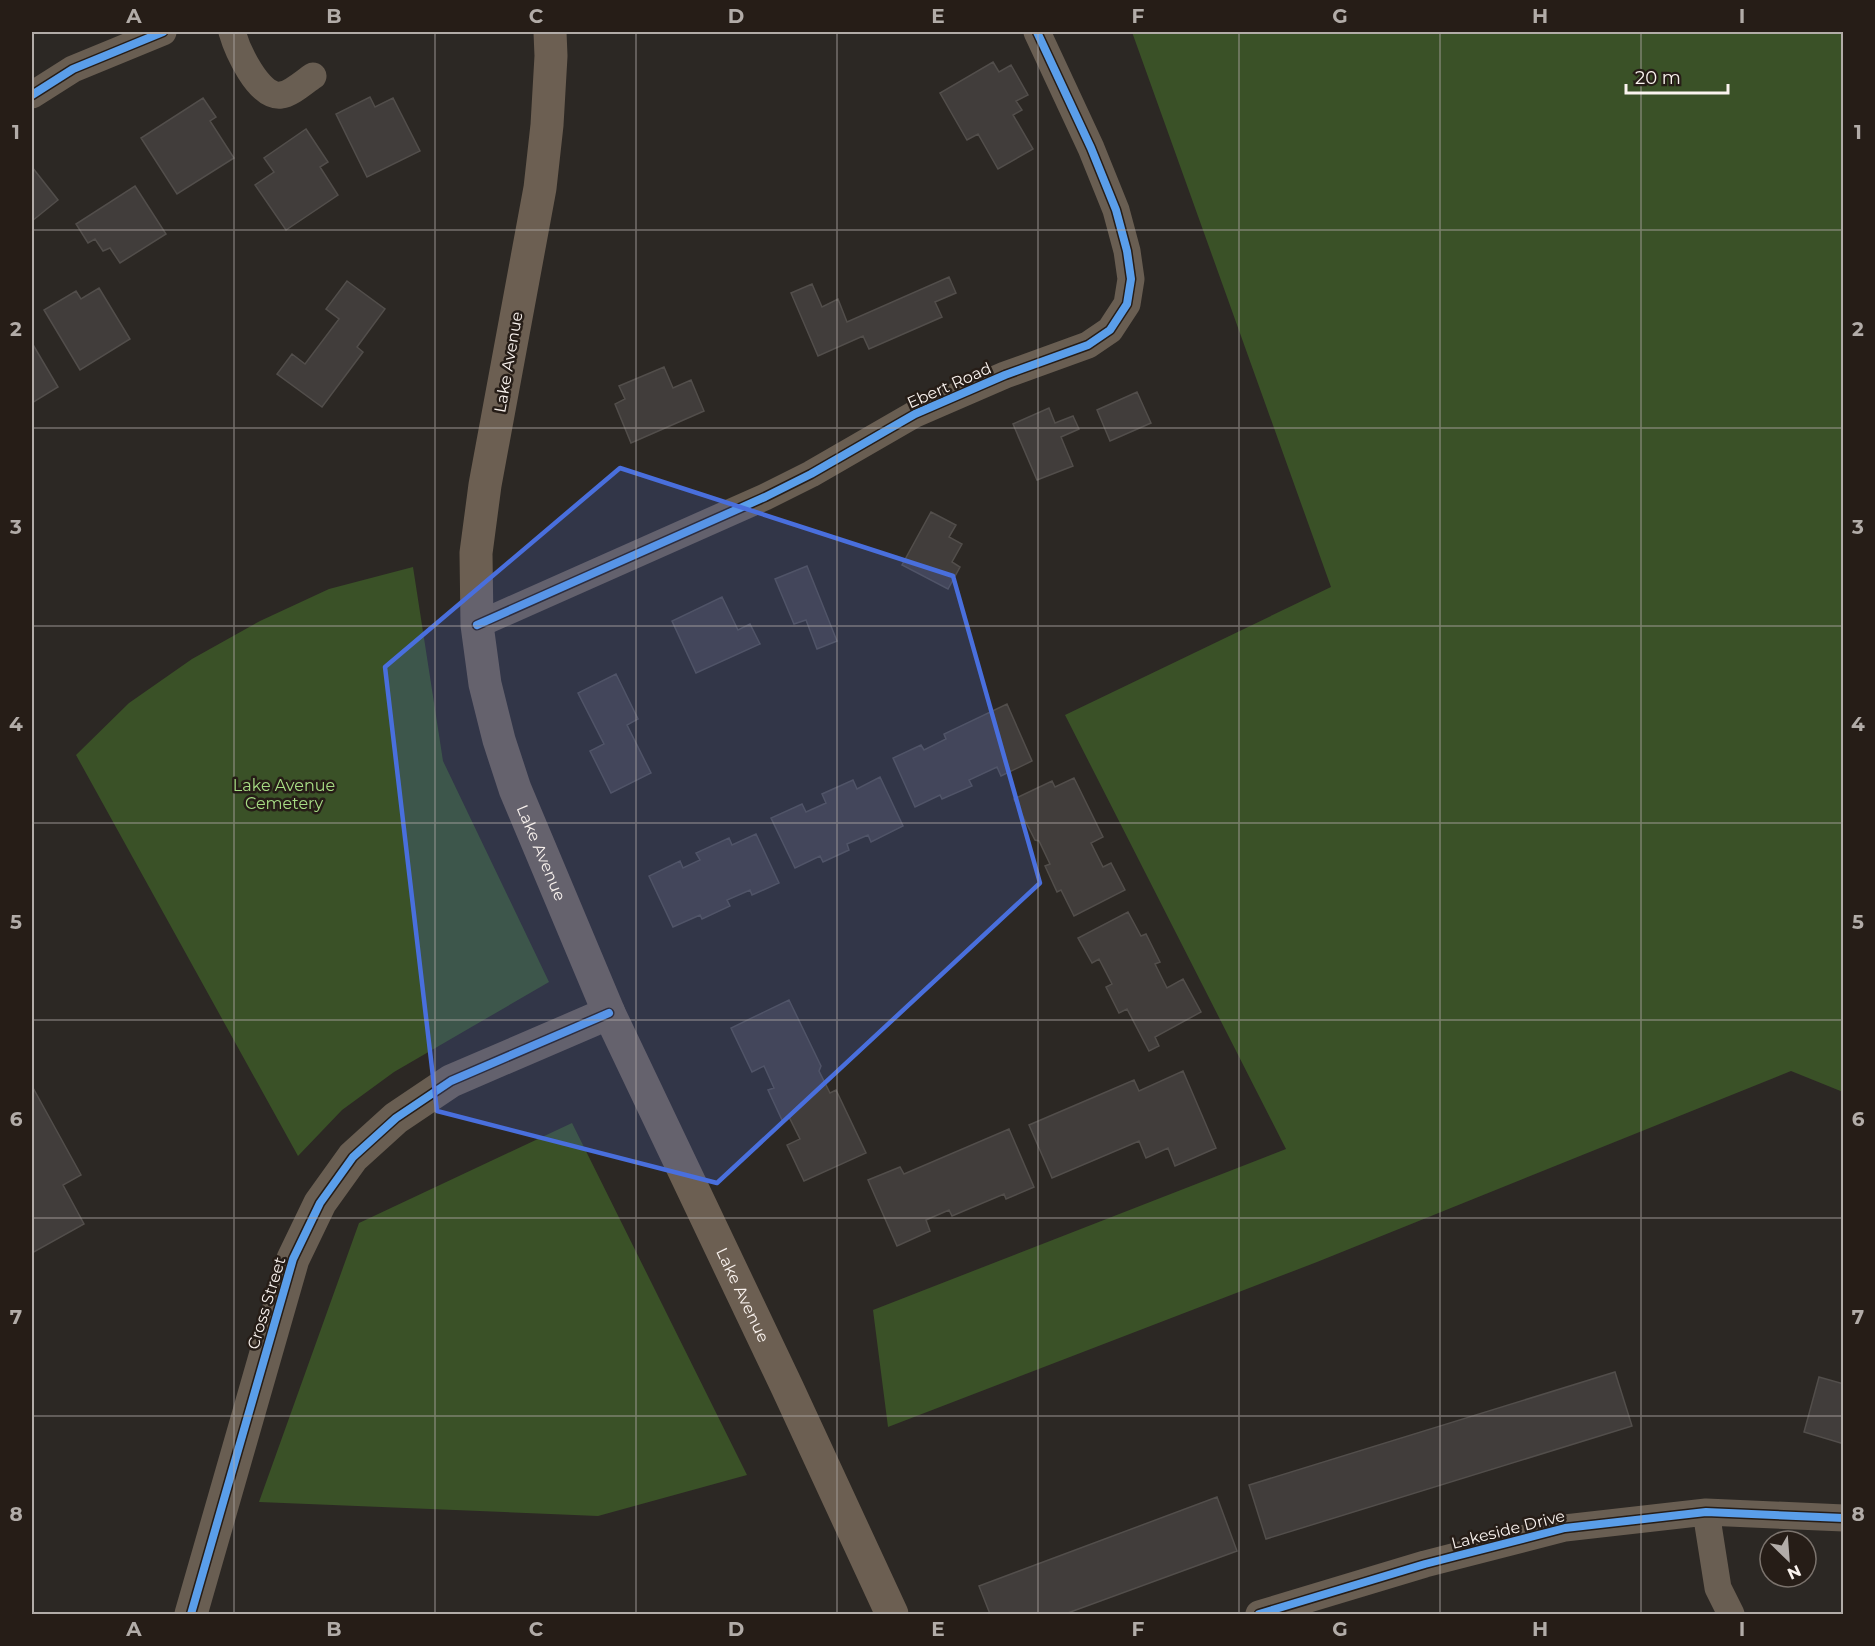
<svg xmlns="http://www.w3.org/2000/svg" width="1875" height="1646" font-family="Montserrat,sans-serif">
<style>
.green{fill:#3a5127}
.building{fill:#413d3b;stroke:#524e4b;stroke-width:1.5}
.lines{fill:none;stroke-linecap:round;stroke-linejoin:round}
.minor{stroke:#695e52;stroke-width:27}
.tertiary{stroke:#695e52;stroke-width:33}
.secondary{stroke:#6c5f52;stroke-width:33}
.cycleway-casing{stroke:#261d17;stroke-width:11}
.cycleway{stroke:#5a9eea;stroke-width:8}
.marked{fill:#496fdd;fill-opacity:0.2;stroke:#496fdd;stroke-width:4.5;stroke-linejoin:round}
.grid{fill:none;stroke:#b2aca8;stroke-width:1.5;stroke-opacity:0.55}
.labels{text-anchor:middle;stroke-width:5;stroke-linejoin:round;paint-order:stroke}
.street-label{font-size:16px;fill:#faf3ef;stroke:#261d17}
.park-label{font-size:16px;fill:#a8de85;stroke:#261d17}
.neatline{fill:none;stroke:#b2aca8;stroke-width:2}
.grid-label{font-size:20px;text-anchor:middle;font-weight:bold;fill:#b2aca8}
</style>
<rect width="100%" height="100%" fill="#2c2824"/>
<path class="green" d="M1132 32H1843V1092L1791 1071 1317 1262 888 1427 873 1310 1286 1149 1065 715 1331 587Z
M413 567 443 761 549 982 394 1072 342 1110 298 1156 76 755 129 703 192 659 260 621 329 589Z
M572 1123 747 1475 598 1516 259 1502 359 1223Z"/>
<path class="building" d="M993 62 999 72 1011 65 1028 95 1016 101 1022 110 1013 115 1033 149 998 169 978 134 967 140 940 93Z
M370 97 375 107 393 98 420 151 367 177 336 114Z
M203 98 216 117 210 121 234 158 177 194 141 138Z
M306 129 328 162 320 167 338 195 286 230 255 185 274 172 264 158Z
M32 167 58 200 32 221Z
M135 186 166 234 120 263 110 248 103 251 95 239 88 243 76 224Z
M949 277 956 293 935 302 942 317 869 349 863 336 818 356 791 293 812 284 822 307 838 299 847 322Z
M347 281 385 309 357 347 363 352 322 407 277 374 292 354 305 364 339 319 326 309Z
M99 288 130 339 80 370 44 310 76 291 81 299Z
M32 343 58 387 32 403Z
M664 367 673 388 691 380 704 411 631 443 615 404 625 399 619 386Z
M1137 392 1151 423 1110 441 1097 410Z
M1049 408 1055 423 1073 416 1079 429 1061 437 1073 466 1037 480 1013 424Z
M931 512 956 525 949 537 962 544 952 562 960 567 948 589 902 565Z
M807 566 837 641 817 649 806 620 794 624 775 579Z
M722 597 738 630 750 624 760 644 696 673 672 621Z
M616 674 638 719 627 725 651 773 611 793 590 751 604 744 578 693Z
M1007 704 1032 761 1001 776 997 767 969 780 972 786 942 799 940 795 915 807 893 758 921 745 924 750 946 739 944 734Z
M880 777 903 826 871 842 868 835 847 844 849 850 823 862 820 856 795 868 771 818 802 804 806 812 826 803 822 794 853 780 857 789Z
M1074 778 1103 837 1091 843 1103 867 1111 863 1125 890 1074 916 1061 890 1057 892 1045 866 1050 864 1039 841 1035 840 1014 799 1052 781 1055 787Z
M756 834 779 883 752 895 750 890 727 900 730 906 702 919 700 915 673 927 649 876 680 861 683 868 700 860 696 853 729 838 732 845Z
M1128 912 1141 936 1146 934 1160 962 1155 964 1167 988 1183 979 1201 1012 1155 1037 1159 1046 1149 1051 1127 1009 1119 1013 1106 987 1112 984 1099 959 1092 963 1078 938Z
M789 1000 821 1066 819 1071 830 1093 836 1090 866 1153 804 1181 787 1145 800 1139 789 1117 782 1120 768 1090 774 1088 764 1066 752 1072 731 1028Z
M1183 1071 1216 1148 1175 1166 1168 1148 1146 1158 1139 1141 1052 1178 1029 1125 1134 1080 1139 1091Z
M32 1086 81 1175 63 1185 84 1224 32 1253Z
M1009 1129 1034 1187 1006 1199 1004 1194 952 1216 949 1210 926 1220 930 1231 897 1246 868 1180 900 1167 904 1174Z
M1615 1372 1632 1426 1266 1539 1249 1485Z
M1819 1377 1844 1384V1444L1804 1432Z
M1217 1497 1237 1551 1065 1614H990L979 1586Z"/>
<g class="lines">
<path class="minor" d="M232 32C237 49 258 98 281 95 291 94 304 82 313 76
M32 95 73 69 163 32
M477 625 765 497 811 474 915 414 1005 375 1088 345 1110 330 1127 304 1131 279 1127 251 1116 210 1091 148 1037 32
M1706 1512 1718 1588 1731 1614
M1259 1614 1425 1564 1565 1528 1706 1512 1844 1518"/>
<path class="tertiary" d="M191 1614 293 1259 320 1203 353 1157 396 1118 451 1081 609 1013"/>
<path class="secondary" id="s1" d="M550 32 551 56 547 125 540 188 485 485 476 553 477 625 485 684 499 740 515 789 609 1013 787 1387 892 1614"/>
<g class="cycleway-casing">
<path id="cycleway" d="M32 95 73 69 163 32
M477 625 765 497 811 474 915 414 1005 375 1088 345 1110 330 1127 304 1131 279 1127 251 1116 210 1091 148 1037 32
M191 1614 293 1259 320 1203 353 1157 396 1118 451 1081 609 1013
M1259 1614 1425 1564 1565 1528 1706 1512 1844 1518"/>
</g>
<use href="#cycleway" class="cycleway"/>
</g>
<path class="marked" d="M620 468 953 576 1040 883 717 1183 437 1111 385 667Z"/>
<path class="grid" d="M234 32V1614M435 32V1614M636 32V1614M837 32V1614M1038 32V1614M1239 32V1614M1440 32V1614M1641 32V1614M32 230H1844M32 428H1844M32 626H1844M32 823H1844M32 1020H1844M32 1218H1844M32 1416H1844"/>
<g class="labels">
<g class="street-label">
<text transform="translate(508 362) rotate(-80)" y="6">Lake Avenue</text>
<text transform="translate(949 385) rotate(-24)" y="6">Ebert Road</text>
<text dy="6" stroke="none"><textPath href="#s1" startOffset="837">Lake Avenue</textPath></text>
<text dy="6" stroke="none"><textPath href="#s1" startOffset="1323">Lake Avenue</textPath></text>
<text transform="translate(266 1303) rotate(-73)" y="6">Cross Street</text>
<text transform="translate(1508 1529) rotate(-14)" y="6">Lakeside Drive</text>
</g>
<g class="park-label">
<text x="284" y="791">Lake Avenue<tspan x="284" dy="18">Cemetery</tspan></text>
</g>
</g>
<rect width="1875" height="1646" fill="none" stroke="#261d17" stroke-width="66"/>
<g transform="translate(1788 1559) rotate(155)"><circle r="28" fill="#261d17" stroke="#7b736d" stroke-width="1.5"/>
<path d="M0-4.5L10 22L0 15L-10 22Z" fill="#b2aca8"/>
<text y="-9" font-size="16" font-weight="bold" text-anchor="middle" fill="#faf3ef">N</text>
</g>
<path d="M1626 84v9h102v-9" fill="none" stroke="#faf3ef" stroke-width="3"/>
<text x="1635" y="84" font-size="18" fill="#faf3ef" stroke="#261d17" stroke-width="4.5" paint-order="stroke">20 m</text>
<rect x="33" y="33" width="1809" height="1580" class="neatline"/>
<g class="grid-label">
<text x="134" y="23">A</text>
<text x="334" y="23">B</text>
<text x="536" y="23">C</text>
<text x="736" y="23">D</text>
<text x="938" y="23">E</text>
<text x="1138" y="23">F</text>
<text x="1340" y="23">G</text>
<text x="1540" y="23">H</text>
<text x="1742" y="23">I</text>
<text x="16" y="139">1</text>
<text x="1858" y="139">1</text>
<text x="16" y="336">2</text>
<text x="1858" y="336">2</text>
<text x="16" y="534">3</text>
<text x="1858" y="534">3</text>
<text x="16" y="731">4</text>
<text x="1858" y="731">4</text>
<text x="16" y="929">5</text>
<text x="1858" y="929">5</text>
<text x="16" y="1126">6</text>
<text x="1858" y="1126">6</text>
<text x="16" y="1324">7</text>
<text x="1858" y="1324">7</text>
<text x="16" y="1521">8</text>
<text x="1858" y="1521">8</text>
<text x="134" y="1636">A</text>
<text x="334" y="1636">B</text>
<text x="536" y="1636">C</text>
<text x="736" y="1636">D</text>
<text x="938" y="1636">E</text>
<text x="1138" y="1636">F</text>
<text x="1340" y="1636">G</text>
<text x="1540" y="1636">H</text>
<text x="1742" y="1636">I</text>
</g>
</svg>
